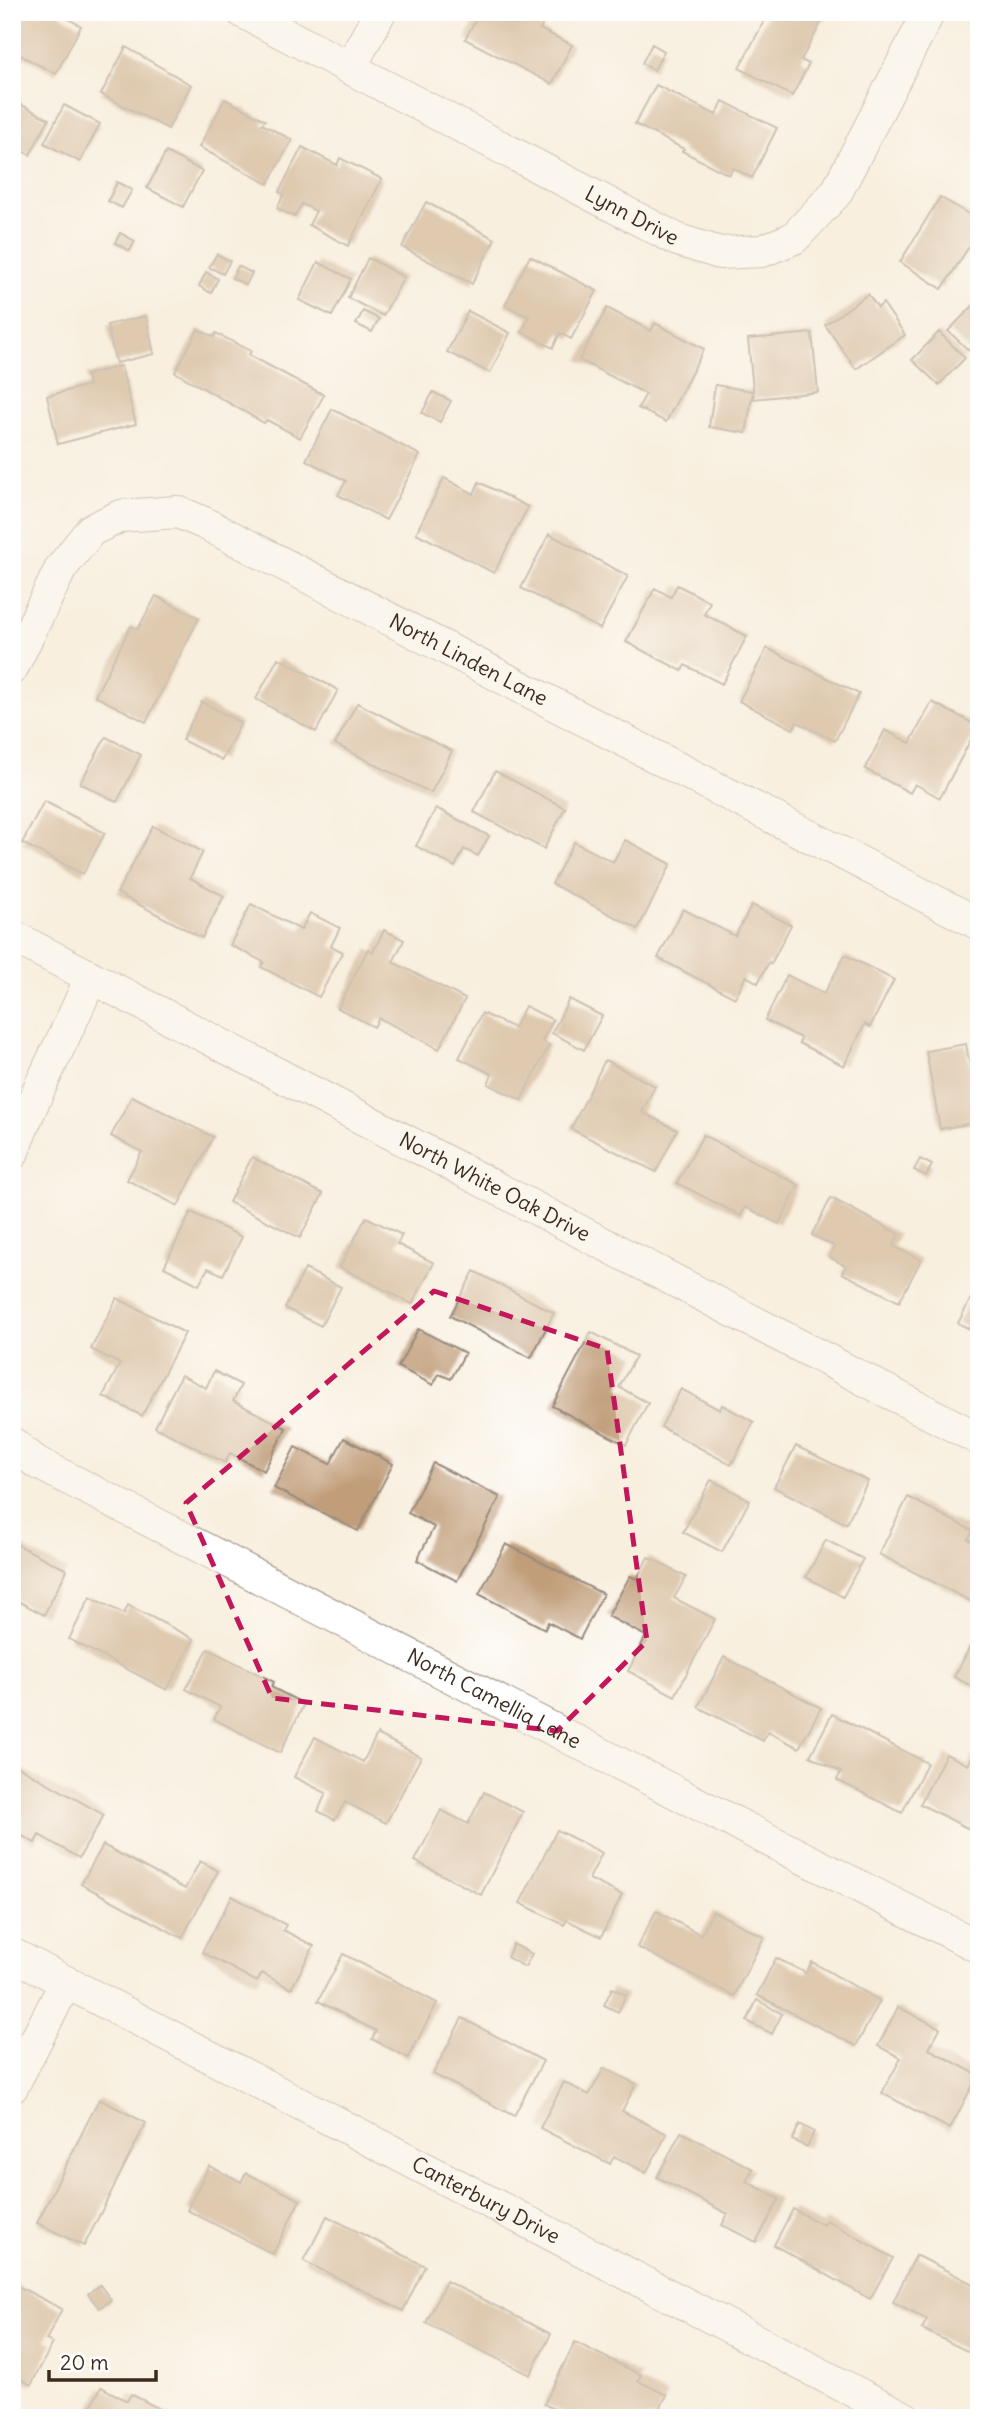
<svg xmlns="http://www.w3.org/2000/svg" width="991" height="2430" font-family="Delius,sans-serif">
<style>
.building{fill:#c19e79}
.lines{fill:none;stroke-linecap:round;stroke-linejoin:round}
.minor-casing{stroke:#9a8c7e;stroke-width:34}
.minor{stroke:#fff;stroke-width:32}
.marked{fill:none;stroke:#c2185b;stroke-width:5;stroke-dasharray:14 9;stroke-linejoin:round}
.labels{text-anchor:middle;stroke-width:5;stroke-linejoin:round;paint-order:stroke}
.street-label{font-size:21px;fill:#3b2a1e;stroke:#fff}
</style>
<rect width="100%" height="100%" fill="#fff"/>
<filter id="ink" filterUnits="userSpaceOnUse"><feTurbulence type="fractalNoise" baseFrequency=".0143" numOctaves="2"/><feDisplacementMap in="SourceGraphic" scale="14" xChannelSelector="R" yChannelSelector="G"/><feConvolveMatrix kernelMatrix="1 2 1 2 8 2 1 2 1" color-interpolation-filters="sRGB"/></filter>
<filter id="wash" filterUnits="userSpaceOnUse"><feTurbulence type="fractalNoise" baseFrequency=".00686" numOctaves="4" result="noise"/><feDisplacementMap in="SourceGraphic" scale="28" xChannelSelector="R" yChannelSelector="G"/><feGaussianBlur stdDeviation="1.57" result="paint"/><feColorMatrix in="noise" values="0 0 0 0 0 0 0 0 0 0 0 0 0 0 0 0 0 1.4 0 .05"/><feComposite in="paint" operator="in"/></filter>
<g filter="url(#wash)">
<rect width="100%" height="100%" fill="#f8efdf"/>
<g id="blocks">
<path class="building" d="M12 12H35L41 15 42 12H56L81 26 56 74 12 51Z
M480 12H549L540 29 572 45 552 84 465 39Z
M769 12 826 14 801 60 809 64 792 96 739 68Z
M652 44 664 51 654 70 642 63Z
M126 47 191 85 168 129 101 94Z
M656 85 716 115 723 101 777 128 752 178 733 168 729 175 682 151 684 149 635 124Z
M225 99 265 120 262 124 292 140 268 184 199 147Z
M16 102 49 119 30 155 12 146V108Z
M64 105 100 124 80 162 44 143Z
M302 147 337 165 340 158 382 179 348 246 309 225 316 211 302 204 294 217 277 208 284 194 279 192Z
M166 152 202 171 183 207 147 188Z
M117 182 132 190 122 208 108 201Z
M940 197 979 220V231L942 289 900 262Z
M426 202 495 239 472 284 402 247Z
M120 233 135 241 130 251 115 243Z
M217 254 230 261 223 274 209 267Z
M530 256 597 291 571 339 560 333 553 348 522 332 529 317 505 305Z
M368 258 404 277 383 316 348 298Z
M318 262 351 279 332 316 299 300Z
M238 266 252 273 246 285 232 278Z
M206 272 218 279 211 293 199 286Z
M868 294 878 308 883 303 905 335 856 369 825 325Z
M979 300V360L948 331Z
M607 308 651 331 655 323 704 349 666 422 638 408 646 394 579 360Z
M363 311 379 319 372 332 356 324Z
M468 311 510 333 490 373 447 352Z
M146 316 154 354 116 363 107 325Z
M198 329 214 337 216 333 251 351 249 355 324 395 300 438 267 420 264 423 175 372Z
M939 332 965 358 939 385 912 360Z
M812 333 818 392 754 399 748 339Z
M121 366 136 424 58 444 47 396 89 385 86 375Z
M715 385 753 391 746 433 709 427Z
M433 392 451 401 440 422 422 413Z
M332 409 420 455 386 520 338 495 346 481 306 460Z
M444 478 474 494 479 482 528 507 494 573 416 533Z
M549 534 628 576 600 629 521 588Z
M677 585 710 602 704 614 747 636 722 684 685 665 682 671 626 642 655 588 671 597Z
M156 596 199 618 146 722 95 696 131 626 138 629Z
M767 648 859 694 835 741 797 722 793 729 739 701Z
M278 658 338 690 316 732 256 699Z
M202 702 241 723 222 760 182 740Z
M932 702 978 726 940 798 915 784 910 793 865 769 885 730 910 743Z
M357 703 452 751 431 793 335 744Z
M106 737 141 755 117 802 80 783Z
M495 771 565 808 544 849 474 812Z
M44 801 105 833 83 874 22 843Z
M436 808 489 836 478 856 464 849 455 867 416 846Z
M153 826 203 852 190 878 224 896 202 938 117 893Z
M625 840 671 864 638 929 552 884 574 842 613 862Z
M251 904 301 930 310 913 340 928 331 946 343 952 319 997 261 967 264 962 230 945Z
M752 905 791 925 771 964 769 962 758 983 746 976 735 998 658 958 683 909 735 936Z
M384 930 404 940 393 962 465 999 439 1049 379 1018 374 1027 338 1008 368 949 373 952Z
M845 955 894 980 870 1027 865 1024 844 1066 799 1043 801 1038 765 1020 787 975 824 994Z
M569 999 602 1016 584 1050 552 1033Z
M525 1006 553 1020 542 1041 549 1045 521 1100 488 1084 492 1074 459 1058 482 1013 514 1028Z
M966 1044 975 1094 979 1093V1137L976 1138 974 1123 940 1129 926 1051Z
M605 1060 655 1086 642 1112 677 1130 656 1172 571 1129Z
M132 1096 213 1137 178 1206 127 1180 142 1152 111 1136Z
M703 1135 799 1185 779 1224 745 1207 741 1216 677 1183Z
M252 1157 323 1194 300 1238 229 1202Z
M920 1159 932 1165 926 1176 914 1170Z
M831 1198 899 1234 893 1246 921 1260 899 1302 842 1273 846 1266 829 1257 834 1246 812 1235Z
M191 1212 242 1237 223 1275 208 1268 199 1285 164 1267Z
M366 1217 402 1235 397 1244 434 1263 412 1304 340 1267Z
M305 1269 341 1287 321 1326 285 1308Z
M474 1271 554 1313 531 1358 450 1316Z
M979 1283V1334L958 1323Z
M117 1298 185 1333 142 1416 103 1396 120 1364 91 1349Z
M418 1329 465 1353 451 1379 439 1374 433 1385 398 1367Z
M591 1332 636 1356 619 1387 648 1403 626 1445 552 1406Z
M214 1371 241 1385 233 1401 286 1428 264 1471 230 1453 225 1463 155 1427 181 1375 206 1388Z
M681 1389 720 1410 722 1405 754 1422 731 1465 661 1427Z
M344 1438 393 1464 358 1531 274 1488 295 1447 330 1464Z
M796 1446 868 1481 846 1524 774 1487Z
M433 1463 500 1497 457 1581 417 1560 434 1527 408 1513Z
M711 1480 750 1500 722 1552 683 1532Z
M908 1497 973 1531 968 1539 979 1544 978 1605 879 1554Z
M826 1540 863 1559 843 1597 806 1577Z
M12 1542 67 1570 44 1615 12 1598Z
M506 1544 603 1594 580 1639 548 1622 545 1629 479 1594Z
M648 1557 686 1577 674 1598 715 1619 675 1696 628 1671 646 1636 608 1616 630 1576 637 1579Z
M90 1597 124 1614 128 1605 194 1639 167 1690 69 1639Z
M973 1641 979 1644V1690L954 1677Z
M208 1649 274 1682 271 1687 304 1704 280 1753 214 1719 220 1707 186 1689Z
M724 1657 821 1708 799 1748 768 1732 763 1741 698 1707Z
M832 1714 927 1763 902 1813 837 1780 841 1772 810 1756Z
M377 1734 421 1757 386 1823 345 1802 335 1820 318 1811 326 1793 294 1777 315 1737 363 1762Z
M979 1750V1834L920 1804 946 1754 968 1765 975 1751Z
M12 1763 104 1815 79 1858 39 1835 35 1843 12 1830Z
M484 1792 523 1812 481 1895 415 1861 441 1810 468 1824Z
M557 1830 602 1853 589 1879 622 1895 601 1937 567 1920 564 1925 520 1903Z
M103 1845 185 1889 200 1861 218 1871 182 1938 81 1884Z
M232 1896 286 1925 283 1930 314 1946 291 1989 262 1973 257 1982 202 1952Z
M656 1911 701 1935 713 1911 764 1937 734 1996 637 1947Z
M513 1944 532 1954 525 1967 507 1957Z
M343 1954 437 2003 408 2058 372 2039 376 2031 318 2001Z
M776 1958 806 1973 812 1962 880 2001 856 2046 757 1995Z
M612 1988 626 1995 618 2012 604 2005Z
M757 2000 782 2014 772 2034 747 2021Z
M898 2007 940 2028 929 2049 978 2075 950 2129 882 2093 901 2058 878 2046Z
M462 2018 543 2061 514 2116 433 2074Z
M604 2068 636 2084 622 2111 667 2134 646 2173 614 2156 610 2164 540 2128 564 2082 589 2095Z
M99 2099 146 2123 84 2246 37 2223Z
M800 2124 814 2132 807 2147 792 2140Z
M681 2132 753 2169 746 2181 779 2199 756 2242 722 2225 728 2214 657 2177Z
M209 2166 241 2182 246 2173 300 2200 273 2254 187 2210Z
M793 2209 823 2225 826 2220 893 2258 870 2299 774 2245Z
M327 2216 425 2266 403 2311 304 2261Z
M916 2255 979 2287V2357L922 2329 927 2319 893 2302Z
M446 2281 551 2334 530 2375 426 2323Z
M12 2283 62 2309 46 2340 53 2343 31 2385 21 2379 12 2396Z
M100 2285 111 2300 99 2308 88 2294Z
M575 2342 641 2375 638 2381 667 2395 655 2418H591L580 2412 577 2418H571L544 2404Z
M101 2387 127 2401 131 2394 177 2418H85Z"/>
</g>
</g>
<g filter="url(#ink)">
<use href="#blocks" fill-opacity="0" stroke="#9a8c7e" stroke-width="2"/>
<g class="lines">
<g class="minor-casing">
<g id="minor">
<path id="s1" d="M243 12 678 240 720 253 762 251 794 238 836 193 929 12"/>
<path d="M350 68 380 12"/>
<path id="s2" d="M12 668 61 568 91 530 121 516 178 512 204 523 979 924"/>
<path id="s3" d="M12 936 979 1439"/>
<path d="M12 1154C34 1092 66 1037 91 977"/>
<path id="s4" d="M12 1443 36 1462C351 1624 663 1788 979 1947"/>
<path id="s5" d="M12 1954 905 2418"/>
<path d="M12 2087 66 1982"/>
</g>
</g>
<use href="#minor" class="minor"/>
</g>
</g>
<path d="M0 0H991V2430H0ZM434 1291 607 1349 647 1641 557 1731 272 1698 186 1503Z" fill="#f8efdf" fill-opacity=".55" fill-rule="evenodd"/>
<path class="marked" d="M434 1291 607 1349 647 1641 557 1731 272 1698 186 1503Z"/>
<g class="labels">
<g class="street-label">
<text dy="7" stroke="none"><textPath href="#s1" startOffset="439">Lynn Drive</textPath></text>
<text dy="7" stroke="none"><textPath href="#s2" startOffset="576">North Linden Lane</textPath></text>
<text dy="7" stroke="none"><textPath href="#s3" startOffset="544">North White Oak Drive</textPath></text>
<text dy="7" stroke="none"><textPath href="#s4" startOffset="546">North Camellia Lane</textPath></text>
<text dy="7" stroke="none"><textPath href="#s5" startOffset="534">Canterbury Drive</textPath></text>
</g>
</g>
<rect width="991" height="2430" fill="none" stroke="#fff" stroke-width="42"/>
<path d="M49 2370v10h107v-10" fill="none" stroke="#3b2a1e" stroke-width="3.5"/>
<text x="60" y="2370" font-size="21" fill="#3b2a1e" stroke="#ffffff" stroke-width="5" paint-order="stroke">20 m</text>
</svg>
